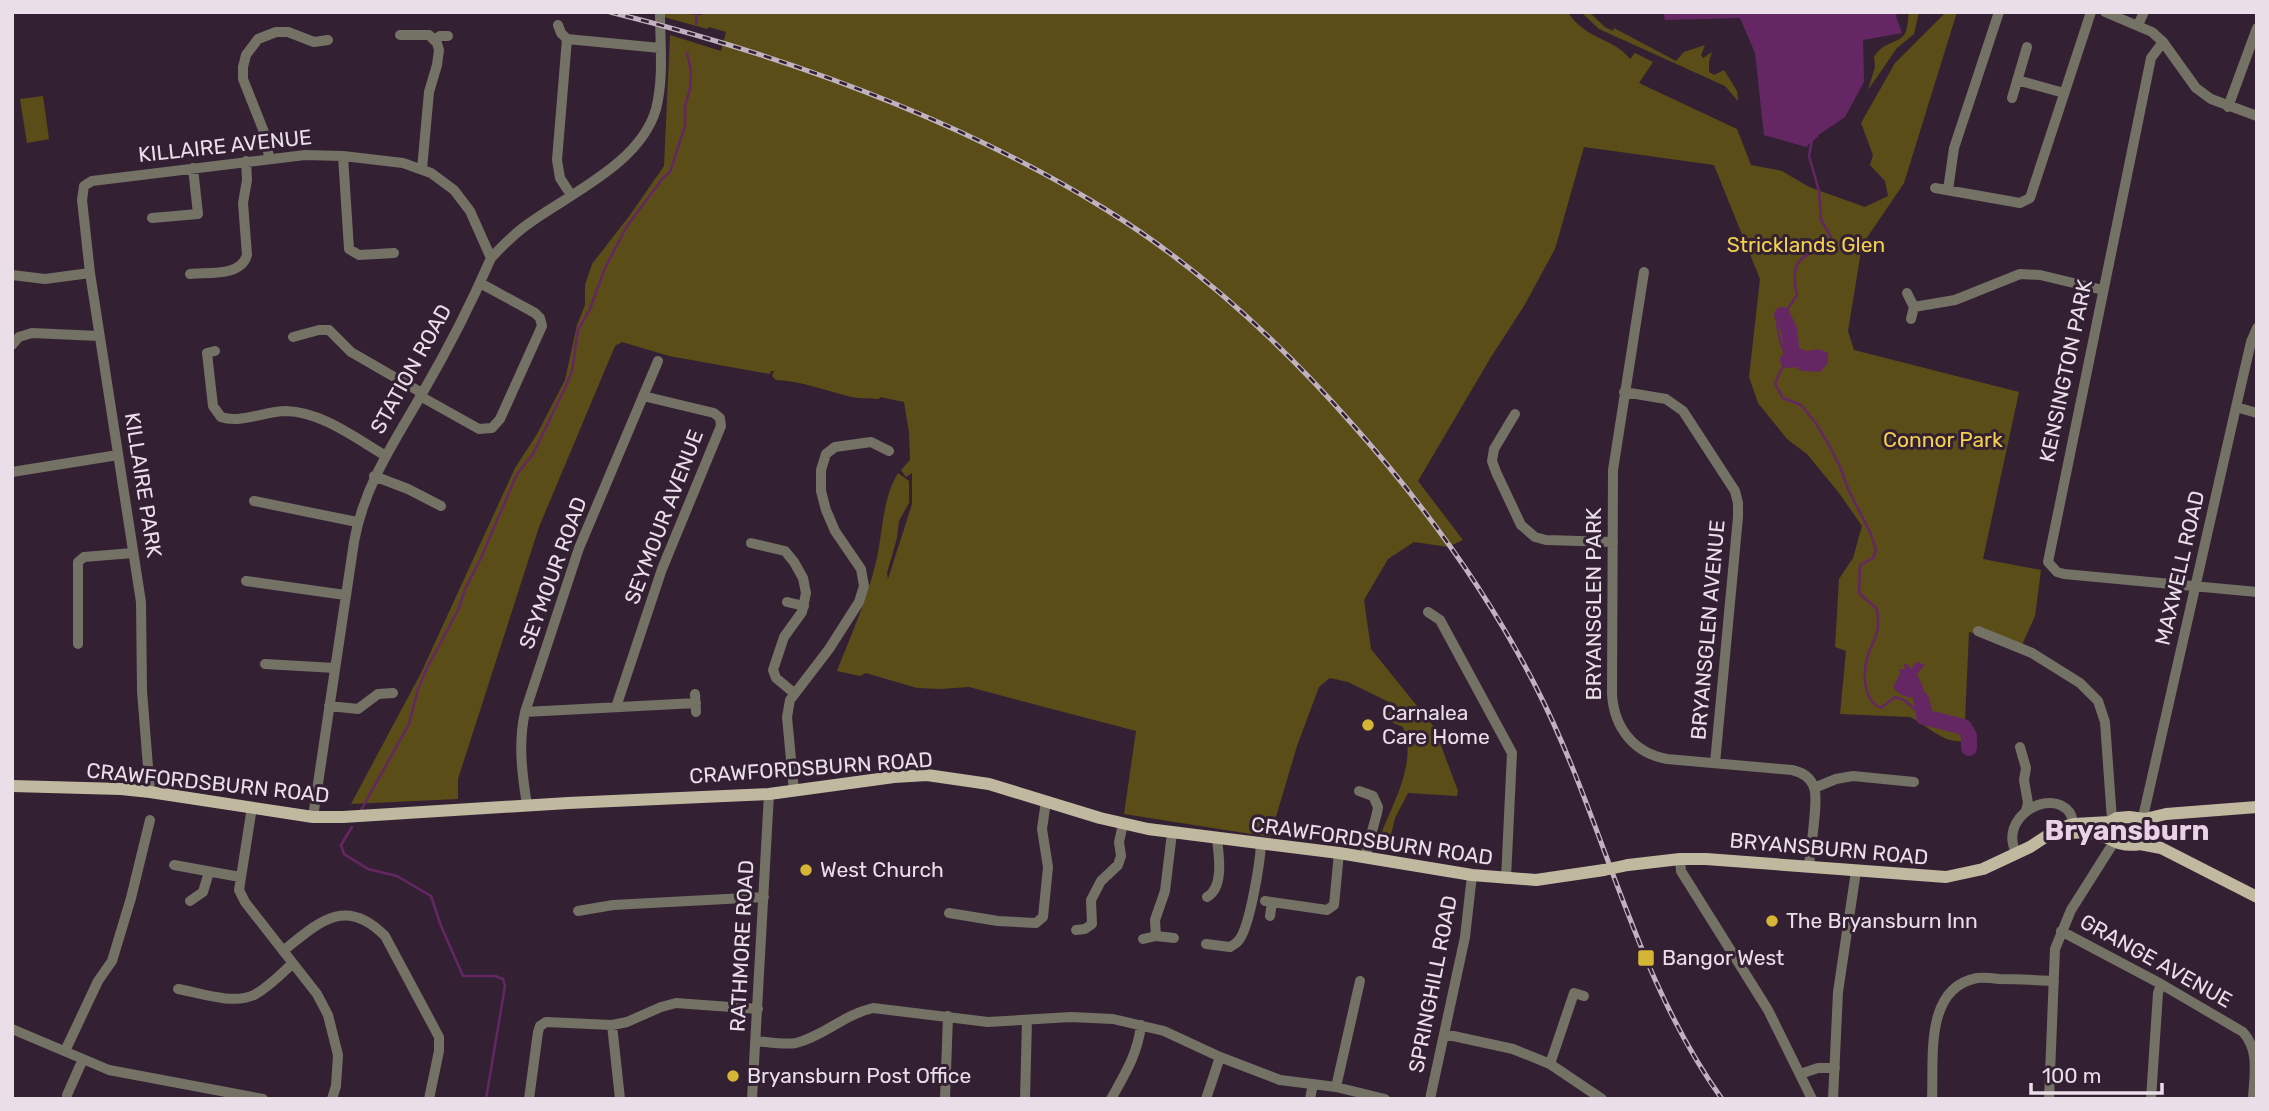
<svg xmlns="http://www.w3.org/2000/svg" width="2269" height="1111" font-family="Rubik,sans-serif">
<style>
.green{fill:#5b4d17}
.water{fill:#652764}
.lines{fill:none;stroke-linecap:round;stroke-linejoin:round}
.stream{stroke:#652764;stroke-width:2.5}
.river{stroke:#652764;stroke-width:16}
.minor{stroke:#747165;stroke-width:10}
.major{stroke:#c0b9a0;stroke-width:12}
.rail-casing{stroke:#c0b2bf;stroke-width:5}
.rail{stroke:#332133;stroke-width:2.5;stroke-dasharray:8;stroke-linecap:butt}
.major-bridge{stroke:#c0b9a0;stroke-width:12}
.poi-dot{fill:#d5b535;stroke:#332133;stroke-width:2.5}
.labels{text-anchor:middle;stroke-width:6;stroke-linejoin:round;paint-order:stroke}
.street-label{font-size:21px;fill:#eadee9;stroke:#332133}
.park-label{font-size:21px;fill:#f3d14c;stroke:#332133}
.poi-label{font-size:21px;fill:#eadee9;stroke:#332133;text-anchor:start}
.district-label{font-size:28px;font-weight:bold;fill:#ead1e8;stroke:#332133}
</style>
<rect width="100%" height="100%" fill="#332133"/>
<path class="green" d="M664 12 701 15 704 12H1568C1584 39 1614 38 1630 59L1635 53 1653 62 1639 83 1737 129 1751 165 1782 171 1809 187 1865 207 1888 196 1885 181 1870 165 1873 155 1861 123 1895 63 1946 12H1957L1904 183 1862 245 1848 331 1854 350 2019 392 1983 559 2041 570 2035 616 2020 649 1982 635 1969 632 1964 741C1943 744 1927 725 1910 717L1840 714 1846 651 1835 647 1839 579 1853 558 1862 526 1839 493 1807 454 1787 439 1758 403 1749 377 1760 279 1714 165 1584 147 1555 249 1524 306 1491 357 1418 481 1463 540 1448 547 1414 542 1388 559 1364 600 1371 649 1434 727 1458 791 1457 796 1408 793 1395 818 1388 847 1377 845C1389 809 1419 764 1403 727L1388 721 1391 703 1348 682 1330 678 1319 687 1297 746 1270 837 1124 814 1136 731 969 687 940 689 917 688 866 673 860 676 837 671C851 635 867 600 876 562 883 533 882 499 898 473L909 481V503L899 521 897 538 887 573 888 579 912 504V473L906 477 901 470 910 460 909 432 904 402 880 397 879 399C870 398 860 399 851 397 827 391 802 381 776 380L772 376 774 371H771L770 374 669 356 622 342 615 346 539 527 458 779V799L351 804 421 673 515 468 537 434 565 380 577 325 585 305V285L592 264 630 215 664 166 670 35 721 51 726 32 709 27 707 29 664 17Z
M1581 12H1589L1605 27 1613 31 1614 28 1676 61 1684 52 1705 45 1701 55 1703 58 1712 52 1709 62V72L1714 75 1724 70 1737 91 1738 101 1725 86 1599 29Z
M1909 12H1919L1914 34 1897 48 1868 90 1875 67 1874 57C1884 40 1902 44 1906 31 1908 26 1908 18 1909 12Z
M43 96 49 139 27 143 20 99Z"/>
<path class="water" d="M1663 12H1898L1896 16 1902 33 1863 40 1864 82 1845 117 1817 136 1806 147 1764 135 1755 53 1740 18 1665 20Z
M1791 345 1807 351 1819 349 1828 353V363L1820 372 1802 371 1795 367Z
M1918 662 1925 665 1917 674 1924 690 1921 699C1910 697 1900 698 1893 687L1900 674 1899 669H1905L1904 664H1907L1911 669 1915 663Z"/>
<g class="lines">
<path class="stream" d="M696 24 697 15
M1817 136 1812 140 1809 156 1819 191 1821 220 1831 237 1826 246C1797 257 1790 264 1797 295L1777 325 1781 344 1788 360 1782 368 1775 384 1783 398 1801 405 1815 422 1829 445 1840 467 1849 491 1871 534 1876 550 1873 558 1860 565 1859 593 1877 609C1878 616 1879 625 1877 632 1875 641 1869 649 1867 658 1863 674 1863 701 1881 708L1895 697 1904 700 1924 717
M360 812 409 724 418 689 426 670 459 608 465 589 480 560 517 474 533 454 564 390 572 371 578 330 590 309 605 268 627 226 663 178 670 172 685 126V106L690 89 691 71 687 53
M352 827 341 845 344 854 368 869 397 876 431 896 441 926 463 976H495L503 979 505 986 486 1099"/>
<path class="river" d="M1782 315 1789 329 1791 345
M1788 360 1794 359
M1921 699 1924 711V717L1964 727 1969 736V748"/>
<path class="minor" d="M2105 12 2152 32 2163 42 2196 88 2211 99 2257 116
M558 25 561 33 567 39 660 48
M2138 25 2144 12
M400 35H429L437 43 439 50 437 65 429 92 422 169
M567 39 557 160 560 178 571 195
M435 40 440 36H448
M2163 42 2151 58 2048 562 2057 572 2064 574 2257 592
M2017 80 2064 93
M2012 98 2027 47
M2228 107 2257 28
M343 156 349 249 359 255 394 253
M269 158 266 137 243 79V67L246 55 258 39 276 32H288L314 42 328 40
M1935 188 2020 203 2030 198 2091 12
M1948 190 1954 148 1999 12
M152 218 198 214 193 168
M1644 272 1613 470 1612 694C1614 728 1634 753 1667 759L1792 770C1802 772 1810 777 1814 787 1819 801 1810 849 1809 867
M190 274C208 272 241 277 247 255L243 203 247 180 246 161
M12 275 45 279 90 273
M1907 293 1914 307 1911 319
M1914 307 1955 300 2020 274 2040 275 2103 290
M293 337 319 330H329L351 352 422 393
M12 345 19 337 32 333 99 336
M215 351 207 353 213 406 221 417C240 424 265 411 286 411 322 412 355 438 386 456
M1624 392 1666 399 1683 411 1735 491 1738 503V517L1715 763
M420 396 479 429 492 428 500 419 542 326 540 318 535 313 480 283
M2236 407 2257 413
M1515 414 1494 449 1492 461 1496 472 1521 525 1535 537 1546 540 1613 542
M12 472 118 455
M374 476 408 489 441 506
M254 501 357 522
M751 543 785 551 794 562 803 578 806 593 802 612 784 637 773 670 776 678 794 693
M246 581 345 595
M787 602 804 606
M1428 612 1440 620 1512 753 1506 879
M1978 631 2032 653 2080 683 2098 701 2105 722 2112 820
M78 644V562L84 557 133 553
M265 664 335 668
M695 694 696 712
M329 706 358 709 378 694 393 693
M616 707 662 569 721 426 720 418 714 413 643 396
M525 712 696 703
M2020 747 2026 768 2024 780 2028 803 2026 811
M1814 788 1836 779 1853 776 1914 782
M794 791 787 717 790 700 829 649 859 602 864 586 861 569 835 531 826 510 821 491V470L826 454 835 447 871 442 889 451
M1359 791 1373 796 1378 807 1377 813 1365 857
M150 792 142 691 141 602 90 273 82 200 84 186 92 181 305 155 343 156 403 163 431 173 454 190 470 211 491 258
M527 805C522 774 518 743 525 712L579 548 658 361
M252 807 239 890 245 902 317 994 328 1015 338 1055 336 1086 332 1099
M313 817 354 542C364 485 395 441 423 392 448 349 471 304 491 258 503 245 516 232 531 222 573 192 641 162 656 109 664 78 660 44 660 12
M2143 817 2236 407 2251 342 2257 328
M2017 854C1996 818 2051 786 2070 813 2072 816 2072 820 2074 824
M1680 859 1681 871 1768 1010 1812 1099
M174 865 240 877
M1207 897C1224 888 1219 856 1217 839
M190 901 203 892 209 872
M1265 901 1327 910 1334 905 1339 853
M578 911 613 905 764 897
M949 913 998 921 1036 923 1043 917 1048 867 1042 829 1046 801
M1270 916 1272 902
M1076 930 1085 929 1092 924 1091 900 1101 881 1118 865 1121 856 1119 842 1123 824
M2061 931 2161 984 2243 1032C2260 1051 2254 1075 2253 1099
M1156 936 1155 920 1165 891 1172 833
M1143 939 1156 936 1174 938
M1206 944 1230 947C1233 945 1237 943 1239 940 1250 926 1260 863 1261 844
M283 951C318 923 345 895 385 936L439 1037V1051L429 1099
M178 989C200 993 233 1005 254 995 268 988 281 974 292 964
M612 1025 620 1099
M12 1029 109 1070 263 1099
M1444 1034 1513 1049 1550 1064 1602 1099
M756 1041C768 1042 784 1045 796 1043 824 1036 843 1015 873 1008L988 1022 1071 1017 1113 1019 1164 1031 1220 1057 1280 1080 1336 1087 1385 1099
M65 1051 98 981 112 961 131 898 150 820
M1550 1064 1574 993 1584 996
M1800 1074 1818 1068H1835
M1336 1087 1360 981
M67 1095 83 1059
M529 1099 538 1032 540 1026 546 1022 612 1025 627 1022 661 1007 676 1003 758 1009
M752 1099 769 794
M945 1099 948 1016
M1025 1099 1027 1020
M1111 1099C1125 1074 1138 1053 1141 1025
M1206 1099 1220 1057
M1310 1099 1313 1084
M1430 1099 1465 937 1472 875
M1833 1099 1838 992 1856 871
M1932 1099C1934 1058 1924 988 1977 978 1984 977 1992 978 1999 979 2017 979 2035 980 2054 981
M2049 1099 2055 949 2071 910 2114 842
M2151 1099 2158 993 2161 984"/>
<path class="major" d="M12 786 121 789 150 792 313 817H343L568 803 769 794 894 777 927 775 989 784 1100 818 1148 829 1339 853 1472 875 1536 880 1604 870
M2110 822 2109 832 2110 839C2120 845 2129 846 2140 844L2149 834V824L2145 819
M2067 834C2083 830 2096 833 2110 839
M2140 844 2161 848 2257 897
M1628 865 1680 859H1706L1946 877 1983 869 2030 847 2059 828 2074 824 2110 822 2117 818 2129 817 2145 819 2166 814 2257 807"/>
<g class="rail-casing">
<path id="rail" d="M610 12C782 55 954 116 1105 209 1199 267 1281 343 1353 425 1425 506 1487 591 1536 687 1605 822 1633 975 1722 1099"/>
</g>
<use href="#rail" class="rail"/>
<path class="major-bridge" d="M1604 870 1628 865"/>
</g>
<g class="poi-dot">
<circle cx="1368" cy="725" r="7"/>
<circle cx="806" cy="870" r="7"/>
<circle cx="1772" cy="921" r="7"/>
<rect x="1637" y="949" width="18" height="18" rx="3.5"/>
<circle cx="733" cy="1076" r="7"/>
</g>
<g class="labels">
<g class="street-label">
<text transform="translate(225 146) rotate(-6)" y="7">KILLAIRE AVENUE</text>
<text transform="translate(411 369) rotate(-61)" y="7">STATION ROAD</text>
<text transform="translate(2066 371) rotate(-78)" y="7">KENSINGTON PARK</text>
<text transform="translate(143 485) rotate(81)" y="7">KILLAIRE PARK</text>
<text transform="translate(664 517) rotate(-69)" y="7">SEYMOUR AVENUE</text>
<text transform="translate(2180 568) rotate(-77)" y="7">MAXWELL ROAD</text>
<text transform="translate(553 573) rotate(-70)" y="7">SEYMOUR ROAD</text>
<text transform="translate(1594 604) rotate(-90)" y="7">BRYANSGLEN PARK</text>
<text transform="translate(1708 630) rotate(-85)" y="7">BRYANSGLEN AVENUE</text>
<text transform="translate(811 768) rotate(-4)" y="7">CRAWFORDSBURN ROAD</text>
<text transform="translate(208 783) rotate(6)" y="7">CRAWFORDSBURN ROAD</text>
<text transform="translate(1372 841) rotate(8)" y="7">CRAWFORDSBURN ROAD</text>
<text transform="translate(1829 849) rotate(5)" y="7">BRYANSBURN ROAD</text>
<text transform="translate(742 946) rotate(-87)" y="7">RATHMORE ROAD</text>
<text transform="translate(2156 961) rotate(29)" y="7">GRANGE AVENUE</text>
<text transform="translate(1433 984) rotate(-79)" y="7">SPRINGHILL ROAD</text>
</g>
<g class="park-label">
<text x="1806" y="252">Stricklands Glen</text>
<text x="1943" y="447">Connor Park</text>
</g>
<g class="poi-label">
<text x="1382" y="720">Carnalea<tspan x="1382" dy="24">Care Home</tspan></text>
<text x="820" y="877">West Church</text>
<text x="1786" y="928">The Bryansburn Inn</text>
<text x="1662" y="965">Bangor West</text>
<text x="747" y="1083">Bryansburn Post Office</text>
</g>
<g class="district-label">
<text x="2127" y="840">Bryansburn</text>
</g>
</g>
<rect width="2269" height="1111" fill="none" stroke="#eadee9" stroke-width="28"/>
<path d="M2031 1083v10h131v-10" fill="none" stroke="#eadee9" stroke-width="3.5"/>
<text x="2042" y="1083" font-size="21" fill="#eadee9" stroke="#332133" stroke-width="5" paint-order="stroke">100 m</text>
</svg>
